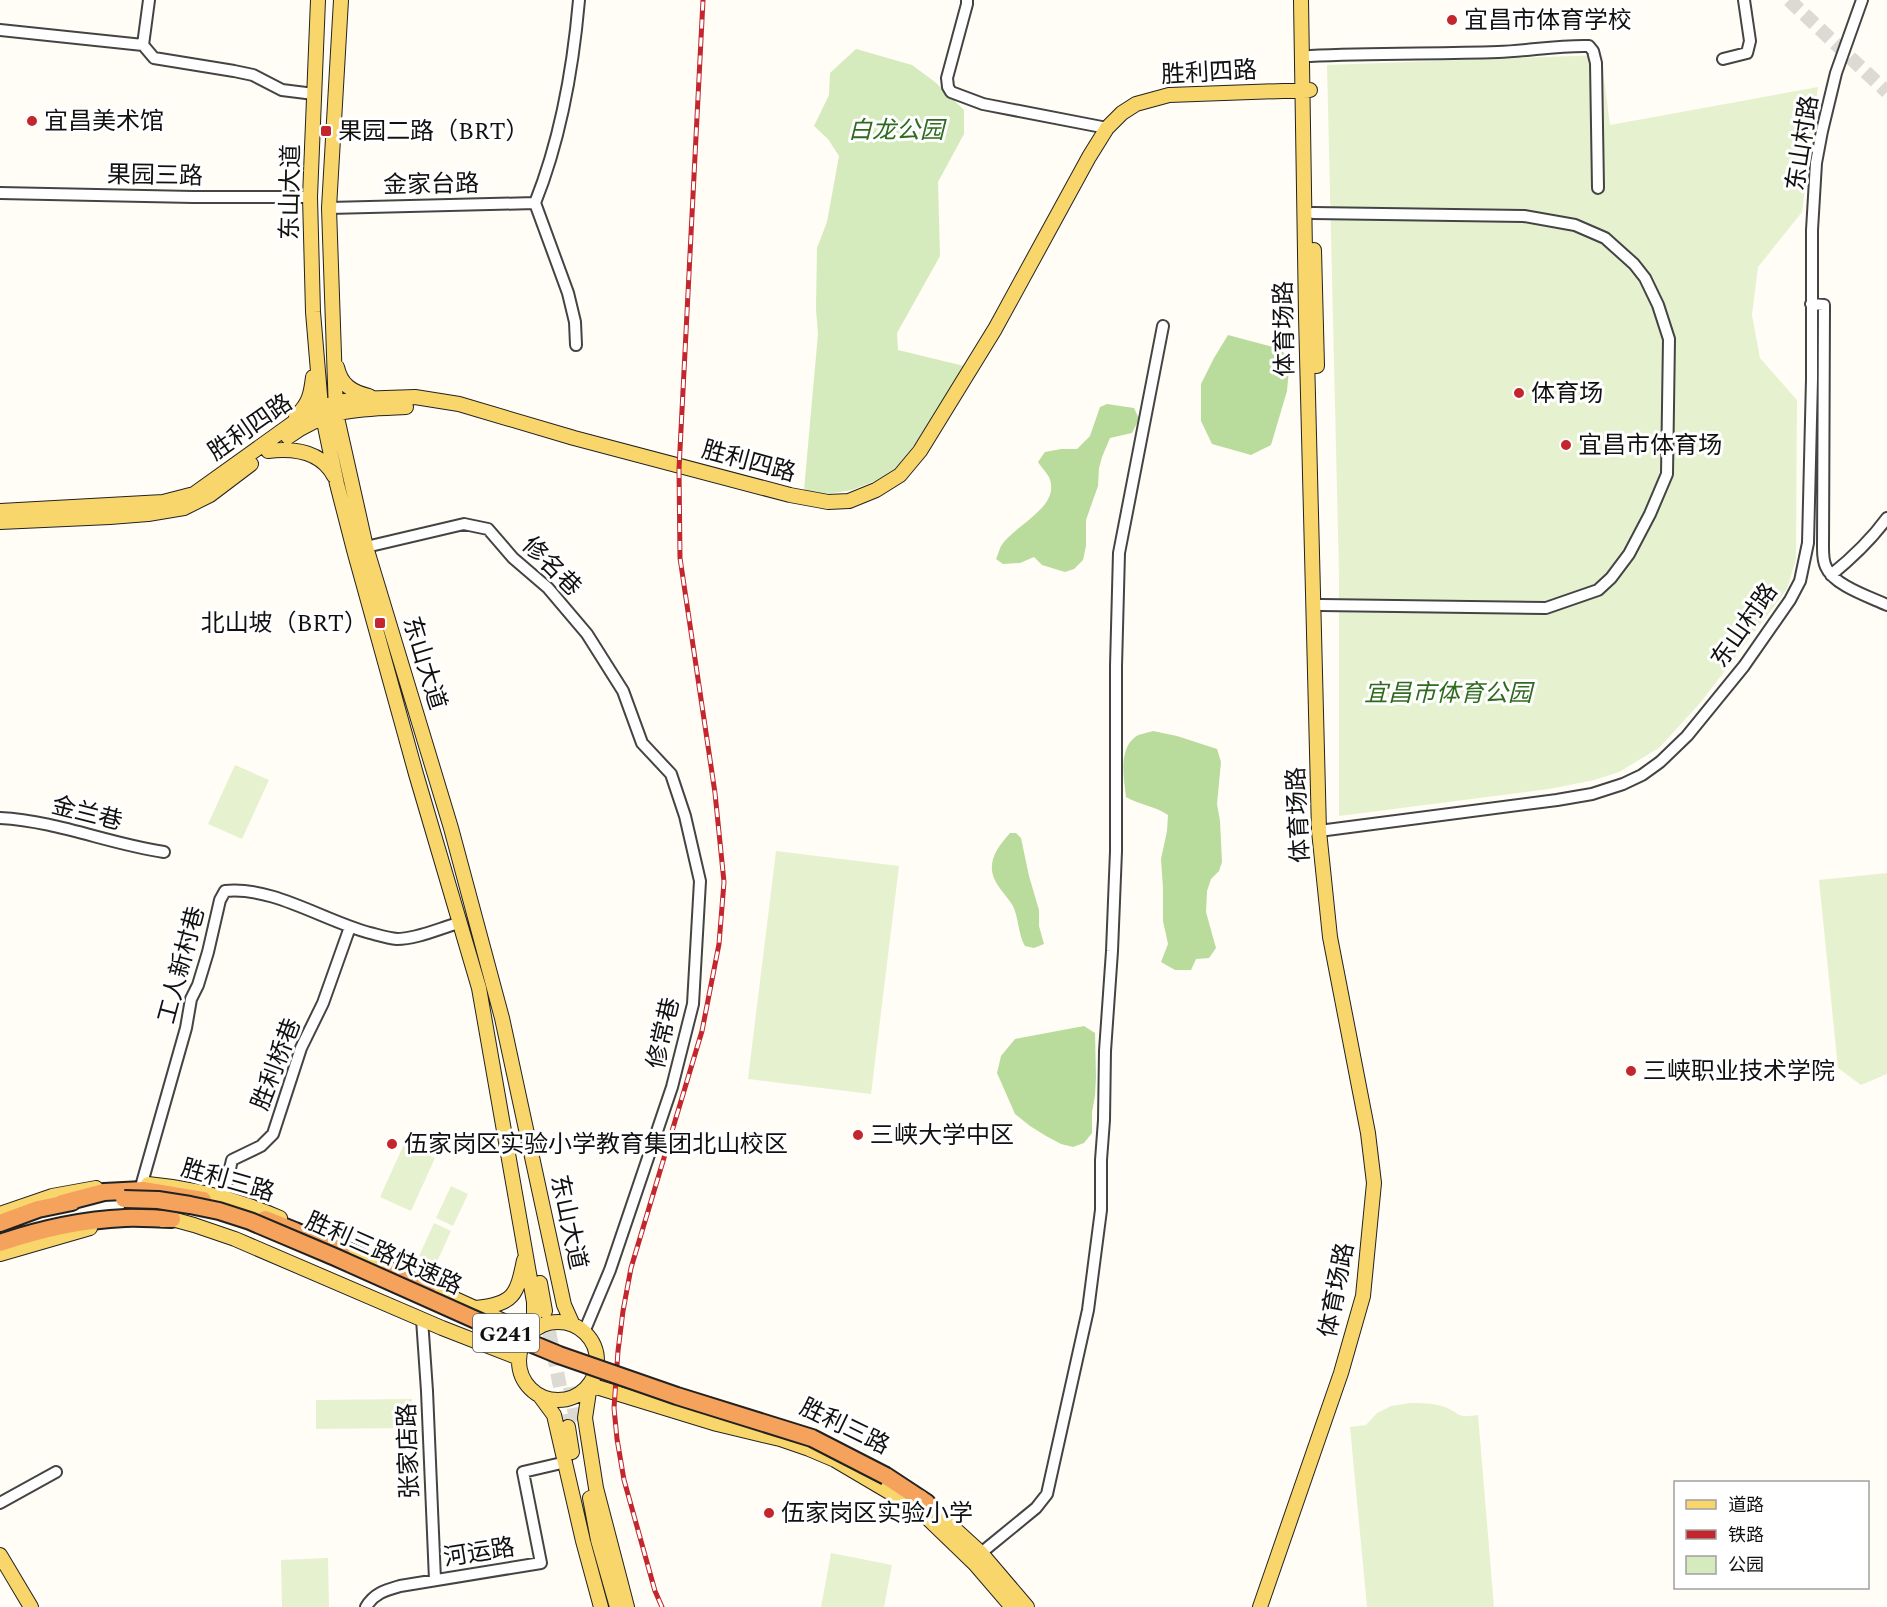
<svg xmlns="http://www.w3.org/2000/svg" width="1887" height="1607" font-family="Spectral,'Noto Sans SC',serif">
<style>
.green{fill:#d5ebbd}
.forest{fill:#b9dc9c}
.pitch{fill:#e6f2cf}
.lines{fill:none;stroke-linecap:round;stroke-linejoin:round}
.major-tunnel{stroke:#dbdad3;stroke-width:14;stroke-dasharray:14 7;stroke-linecap:butt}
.minor-casing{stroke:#444;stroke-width:14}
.major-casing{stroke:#222;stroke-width:16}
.highway-casing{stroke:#222;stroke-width:20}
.minor{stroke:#fff;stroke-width:10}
.major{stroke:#f9d66b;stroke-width:14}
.highway{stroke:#f5a25d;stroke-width:16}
.rail-casing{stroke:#c4262e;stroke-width:5}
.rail{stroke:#fff;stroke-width:3;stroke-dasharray:9;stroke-linecap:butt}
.highway-bridge-casing{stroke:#222;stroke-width:20;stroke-linecap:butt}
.highway-bridge{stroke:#f5a25d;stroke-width:16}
.poi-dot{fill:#c4262e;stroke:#fff;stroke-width:2}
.labels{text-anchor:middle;stroke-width:6;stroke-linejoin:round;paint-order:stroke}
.shield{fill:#fff;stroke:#585858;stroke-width:1.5}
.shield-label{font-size:22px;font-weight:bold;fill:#111}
.poi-label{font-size:24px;fill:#111;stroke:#fff;text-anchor:start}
.street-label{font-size:24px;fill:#111;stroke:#fff}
.park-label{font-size:24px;font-style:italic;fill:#2f6b1f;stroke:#fff}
</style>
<rect width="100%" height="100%" fill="#fffdf5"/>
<path class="green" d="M856 49 912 65 935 82 964 110V134L938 182 940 256 897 333 898 350 964 366 918 440 897 467 875 481 852 490 827 494 804 490 818 334 816 309 817 248 827 222 839 156 828 139 814 126 829 95 830 73Z"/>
<path class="forest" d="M1228 335 1280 349 1290 359 1287 391 1271 445 1251 455 1212 444 1201 421V384L1214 358Z
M1107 404 1134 408 1139 419 1132 433 1110 438 1102 457 1099 468 1098 486 1086 520V546L1083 560 1074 569 1065 572 1042 565 1034 557 1020 563 1003 564 996 559C998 555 999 550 1001 546 1015 524 1062 507 1049 477 1046 472 1041 467 1038 462L1045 452 1061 449H1077L1090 436 1100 407Z
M1153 731 1177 736 1217 749 1221 762 1217 804 1220 821 1222 862 1219 871 1211 879 1207 891 1206 912 1216 948 1209 958 1196 959 1191 970H1175L1161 962 1168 944 1163 921V888L1161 859 1167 831 1168 815C1155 806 1140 805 1126 797 1124 778 1118 751 1135 737 1139 734 1147 733 1153 731Z
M1010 833H1016L1021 838 1029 876 1039 910V926L1044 944 1034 948 1025 946C1018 934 1019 919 1013 906 1009 899 1003 893 999 887 984 866 995 850 1010 833Z
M1084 1026 1095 1033 1096 1077 1095 1096 1092 1112V1133L1084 1143 1073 1147 1061 1144 1046 1136 1030 1126 1015 1114 997 1073 1001 1056 1015 1039Z"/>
<path class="pitch" d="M1601 55 1610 125 1818 87 1802 212 1758 267 1752 315 1760 358 1797 400 1796 559 1787 589 1701 702 1659 748 1619 772 1594 780 1549 789 1339 816V575L1327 65Z
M235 765 269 780 242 839 208 824Z
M776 851 899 866 871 1094 748 1079Z
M1887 873V1074L1861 1085 1838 1068 1819 880Z
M404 1144 435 1158 411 1211 380 1197Z
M451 1186 468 1194 453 1226 436 1218Z
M434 1223 451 1231 436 1264 419 1256Z
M412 1399V1428L316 1429V1400Z
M1410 1403C1421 1403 1434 1403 1445 1407 1463 1415 1456 1418 1478 1415L1494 1607H1367L1350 1427 1366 1425 1377 1413 1391 1406Z
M831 1553 892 1565 884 1607H821Z
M328 1558 329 1607H282L281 1560Z"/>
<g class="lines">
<path class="major-tunnel" d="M1789 0 1887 92
M545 1311 568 1427
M570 1387 577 1425"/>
<g class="minor-casing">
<path id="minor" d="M149 0 143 45 154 58 234 71 253 75 282 90 314 94
M967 0V4L947 78 948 87 951 92 983 104 1107 128
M0 30 143 45
M1310 56C1373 53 1435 54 1498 52 1528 51 1559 45 1589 46L1593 51 1596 63 1598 188
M1723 59 1747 53 1750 41 1744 0
M0 193 193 197H310
M329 208 535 203
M1313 213 1524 216 1575 225 1605 238 1634 264 1645 278 1658 305 1669 339 1667 474 1650 514 1629 554 1611 578 1598 590 1546 608 1321 605
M1811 304 1824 305 1823 548C1823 554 1823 561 1826 567 1833 585 1870 597 1887 605
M576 345 575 322 568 293 535 203C561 138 573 69 579 0
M366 547 464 524 488 529 513 558 548 588 587 634 623 691 642 743 671 774 685 816 700 881 693 1004 672 1087 610 1270 584 1332
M1831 575C1852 558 1871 540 1887 518
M0 818C57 821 109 844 164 852
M1319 831 1557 800 1592 794 1623 784 1642 775 1660 762 1687 736 1744 666 1790 600 1800 581 1808 543 1812 379V230L1816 163 1822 131 1836 73 1862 0
M142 1183 186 1028 191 999 198 985 208 952 220 900 225 891C273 886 324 921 370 933 378 935 388 938 397 939 417 939 440 928 459 923
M223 1199 232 1160 261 1146 273 1134 301 1048 323 1003 350 927
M422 1319 427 1391 435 1580
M0 1503 56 1472
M981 1553 1036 1508 1047 1494 1088 1310 1101 1210V1160L1104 1120 1105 1051 1112 951 1116 851V666L1119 553 1163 326
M366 1607C374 1593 386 1590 400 1586L541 1563 523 1472 566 1462"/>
</g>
<g class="major-casing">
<path id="major" d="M318 0 310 197 313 312 321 407 337 484 354 550 416 774 479 988 534 1302V1330
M341 0 329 208 336 413 366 547 451 828 502 1018 564 1305 573 1325
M1314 250 1317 366
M337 367C341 385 352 392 369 396
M296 416C309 404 311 394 313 377
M288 437C328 408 359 409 406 407
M268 451C294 448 321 451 334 476
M0 511 163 502 194 494 300 418 321 407 335 403 356 399 415 397 459 404 574 438 790 495 828 502 849 501 876 490 900 475 920 451 995 329 1089 157 1107 128 1122 113 1136 104 1169 95 1310 90
M0 522 110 517 148 514 184 508 210 495 251 464
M148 1184C193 1188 239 1200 280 1218
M0 1214 52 1196 96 1188
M163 1220 172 1219 194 1225 235 1239 442 1328 519 1358
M333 1242 400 1274
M0 1254 90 1228
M420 1283 530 1333
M540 1283 545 1311
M476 1308C514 1304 517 1295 524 1260
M519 1361a39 39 0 1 1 78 0a39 39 0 1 1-78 0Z
M540 1396 554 1415 583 1541 601 1607
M568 1427 572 1452
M920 1497 981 1553 1027 1607
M590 1498 598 1540 617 1607
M0 1555 31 1607
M627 1607 596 1488 585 1418 590 1385 717 1424 780 1439 809 1449 835 1460 918 1509 975 1564 1012 1607
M1260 1607 1341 1373 1363 1296 1374 1183 1368 1133 1330 937 1319 831 1306 316 1301 0"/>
</g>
<g class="highway-casing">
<path id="highway" d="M62 1203 104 1192 143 1190 203 1200
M265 1219 295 1231 341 1251
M0 1223 38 1209 72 1202
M0 1243C41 1229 82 1220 125 1218 140 1217 156 1219 172 1219
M389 1273 427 1287
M886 1476 927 1503"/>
</g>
<use href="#minor" class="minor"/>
<use href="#major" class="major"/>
<use href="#highway" class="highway"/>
<g class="rail-casing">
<path id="rail" d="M662 1607 655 1591 624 1480 617 1439 614 1408 618 1351 623 1311 631 1268 702 1031 719 944 724 882 715 793 680 558 679 469 703 0"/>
</g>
<use href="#rail" class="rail"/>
<g class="highway-bridge-casing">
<path id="highway-bridge" d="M124 1199 158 1200 190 1205 219 1211 250 1221 335 1257 494 1328 559 1355 677 1396 812 1438 886 1476"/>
</g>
<use href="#highway-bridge" class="highway-bridge"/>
</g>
<g class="poi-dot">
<circle cx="1452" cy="20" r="6"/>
<circle cx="32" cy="121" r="6"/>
<rect x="320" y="125" width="12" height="12" rx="3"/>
<circle cx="1519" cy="393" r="6"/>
<circle cx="1566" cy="445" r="6"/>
<rect x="374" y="617" width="12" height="12" rx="3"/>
<circle cx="1631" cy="1071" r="6"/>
<circle cx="858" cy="1135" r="6"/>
<circle cx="392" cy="1144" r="6"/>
<circle cx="769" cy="1513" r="6"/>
</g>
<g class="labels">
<rect class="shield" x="473" y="1314" width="66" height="38" rx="4.5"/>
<g class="shield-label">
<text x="506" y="1341">G241</text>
</g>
<g class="poi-label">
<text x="1464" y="28">宜昌市体育学校</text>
<text x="44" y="129">宜昌美术馆</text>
<text x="338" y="139">果园二路（BRT）</text>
<text x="1531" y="401">体育场</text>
<text x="1578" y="453">宜昌市体育场</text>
<text x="368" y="631" text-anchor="end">北山坡（BRT）</text>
<text x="1643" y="1079">三峡职业技术学院</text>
<text x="870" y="1143">三峡大学中区</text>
<text x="404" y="1152">伍家岗区实验小学教育集团北山校区</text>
<text x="781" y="1521">伍家岗区实验小学</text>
</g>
<g class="street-label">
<text transform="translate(1209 72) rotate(-3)" y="8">胜利四路</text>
<text transform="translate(1802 143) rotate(-81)" y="8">东山村路</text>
<text transform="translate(155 175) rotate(1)" y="8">果园三路</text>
<text transform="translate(431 184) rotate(-1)" y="8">金家台路</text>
<text transform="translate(290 192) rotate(-89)" y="8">东山大道</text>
<text transform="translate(1284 329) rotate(-91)" y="8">体育场路</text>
<text transform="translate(250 427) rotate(-35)" y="8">胜利四路</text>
<text transform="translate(749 461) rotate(15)" y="8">胜利四路</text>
<text transform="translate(552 566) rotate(45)" y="8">修名巷</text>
<text transform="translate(1744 625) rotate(-55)" y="8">东山村路</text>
<text transform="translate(425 663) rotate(73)" y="8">东山大道</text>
<text transform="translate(87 813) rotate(14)" y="8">金兰巷</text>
<text transform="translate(1298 815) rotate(-93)" y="8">体育场路</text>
<text transform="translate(181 965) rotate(-75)" y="8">工人新村巷</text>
<text transform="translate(663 1033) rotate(-77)" y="8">修常巷</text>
<text transform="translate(276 1064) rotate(-69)" y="8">胜利桥巷</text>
<text transform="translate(228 1180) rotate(16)" y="8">胜利三路</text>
<text transform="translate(569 1222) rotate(78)" y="8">东山大道</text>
<text transform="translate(384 1253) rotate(24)" y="8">胜利三路快速路</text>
<text transform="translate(1336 1290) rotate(-79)" y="8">体育场路</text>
<text transform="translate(845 1426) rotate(26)" y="8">胜利三路</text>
<text transform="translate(408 1451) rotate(-92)" y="8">张家店路</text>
<text transform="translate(479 1552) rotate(-9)" y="8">河运路</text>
</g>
<g class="park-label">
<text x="896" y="138">白龙公园</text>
<text x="1448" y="701">宜昌市体育公园</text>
</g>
</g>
<rect x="1674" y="1481" width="195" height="108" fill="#ffffff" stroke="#a0a0a0" stroke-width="1.5"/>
<rect x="1686" y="1500" width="30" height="9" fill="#f9d66b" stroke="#a0a0a0" stroke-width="1.5"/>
<text x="1728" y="1511" font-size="18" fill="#111111">道路</text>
<rect x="1686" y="1530" width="30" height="9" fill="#c4262e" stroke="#a0a0a0" stroke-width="1.5"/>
<text x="1728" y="1541" font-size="18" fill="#111111">铁路</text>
<rect x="1686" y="1556" width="30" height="18" fill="#d5ebbd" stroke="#a0a0a0" stroke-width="1.5"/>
<text x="1728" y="1571" font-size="18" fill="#111111">公园</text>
</svg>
